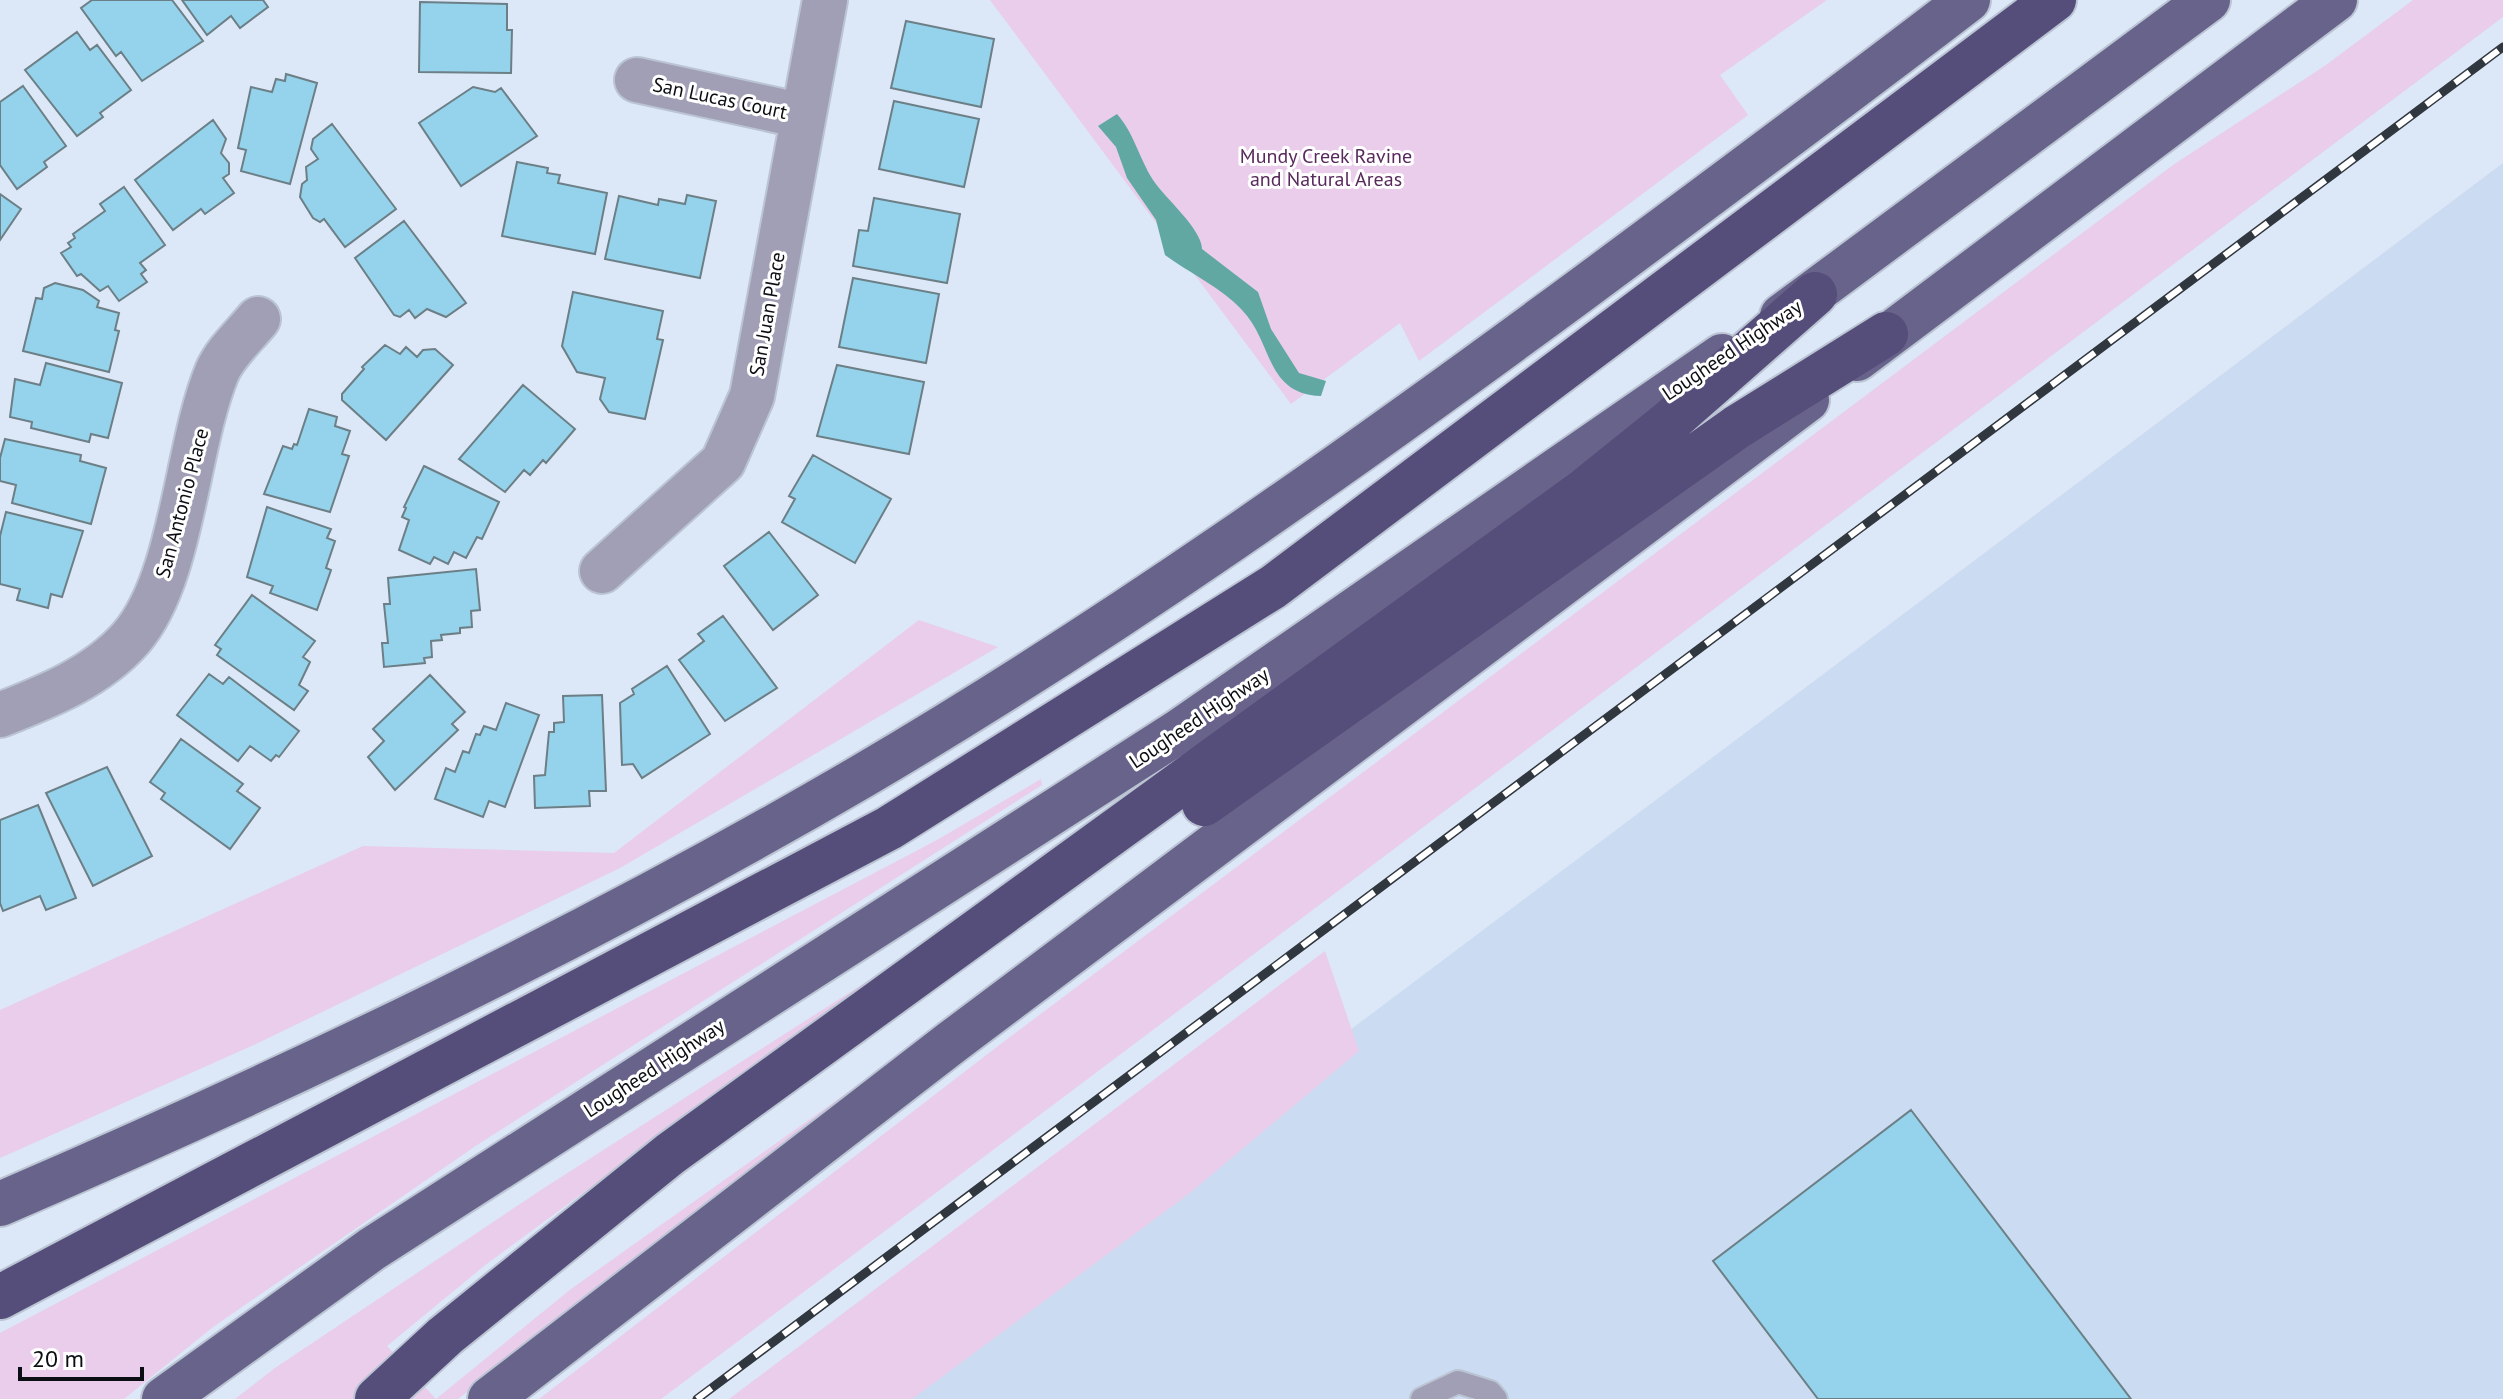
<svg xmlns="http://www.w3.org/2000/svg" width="2503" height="1399" font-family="'PT Sans',sans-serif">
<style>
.built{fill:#cbdbf1}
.green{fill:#e9cdeb}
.water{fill:#61a8a3}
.building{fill:#94d3eb;stroke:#6c7f86;stroke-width:2}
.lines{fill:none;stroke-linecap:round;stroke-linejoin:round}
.lane-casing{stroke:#bac4d3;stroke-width:26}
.street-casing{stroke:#bac4d3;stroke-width:48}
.primary-casing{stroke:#bac4d3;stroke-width:48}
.highway-casing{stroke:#bac4d3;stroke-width:48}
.lane{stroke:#a19fb5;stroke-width:22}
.street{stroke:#a19fb5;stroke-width:44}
.primary{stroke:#68638a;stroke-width:44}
.highway{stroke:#554d7a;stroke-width:44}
.rail-casing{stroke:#31373e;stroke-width:9}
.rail{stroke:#fff;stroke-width:6;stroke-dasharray:18;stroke-linecap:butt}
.labels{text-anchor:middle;stroke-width:6;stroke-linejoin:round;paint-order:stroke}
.street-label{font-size:20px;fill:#0a0e13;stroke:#fff}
.park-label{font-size:20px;fill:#58295c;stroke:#fff}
</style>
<rect width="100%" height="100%" fill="#dce7f7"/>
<path class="built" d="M2503 163V1399H859L1015 1282Z"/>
<path class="green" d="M990 0H1827L1720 75 1748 115 1419 361 1400 323 1291 404Z
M2413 0H2503V17L661 1399H539L1002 1043 2173 165 2326 65Z
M919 620 998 647 620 868 258 1043 0 1158V1010L363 846 614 853Z
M1041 779 1042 785 477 1145 213 1327 124 1399H0V1333L937 840Z
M1325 951 1359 1051 1190 1193 912 1399H729Z
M891 966 484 1266 387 1346 436 1399 571 1289 986 994 458 1399H235L275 1368 544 1188Z"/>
<path class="water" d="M1117 114C1134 133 1139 158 1153 180 1164 197 1202 229 1202 249L1258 292 1271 329 1299 373 1326 381 1321 396C1265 394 1273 342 1242 310 1221 287 1189 273 1165 255L1156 220 1127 178 1116 147 1098 126Z"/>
<path class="building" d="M92 0H172L203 41 142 81 121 52 116 56 81 8Z
M182 0H263L268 7 240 28 231 16 207 35Z
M420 2 507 4V30H512L511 73 419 72Z
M906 21 994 39 981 107 891 88Z
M77 32 90 50 97 45 131 90 100 113 103 117 77 136 25 70Z
M286 74 317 83 290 184 241 171 246 150 238 148 251 87 272 92 276 79 285 81Z
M23 86 66 146 44 162 47 167 17 189 0 165V102Z
M473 87 495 92 501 88 537 136 461 186 419 123Z
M894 101 979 119 964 187 879 169Z
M213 120 226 139 221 153 229 163V174L223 178 234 193 205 214 201 209 173 230 135 180Z
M332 124 396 209 345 247 324 219 320 222 313 218 300 197 302 184 307 180 306 167 318 159 311 149 313 139Z
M517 162 548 168 547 173 560 175 558 183 607 193 595 254 502 236Z
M124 187 165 245 140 263 146 270 141 274 147 282 119 301 108 286 100 291 81 274 77 276 61 253 71 247 68 243 75 238 73 234 105 211 100 204Z
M0 194 21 209 0 240Z
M687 195 716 201 700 278 605 259 619 196 658 205 659 199 685 204Z
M874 198 960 214 947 283 853 266 859 230 868 231Z
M404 221 466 303 446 317 427 309 415 318 409 310 400 317 394 315 355 258Z
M853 278 939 294 926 363 839 347Z
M55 283 83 290 99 301 97 307 119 313 115 330 119 331 109 372 23 351 36 298 42 299 44 288Z
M573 292 663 311 657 339 663 340 645 419 609 412 600 399 605 378 577 372 562 346Z
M385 345 400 354 406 347 417 357 423 350 435 349 453 365 386 440 342 400V394L364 369 362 367Z
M46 363 122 383 108 438 91 434 89 442 31 428 32 422 10 417 15 379 40 385Z
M837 365 924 382 909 454 817 436Z
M523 385 575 429 546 463 543 460 530 475 524 470 505 492 459 459Z
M309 409 337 417 335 426 350 431 342 454 349 456 330 512 264 494 283 446 292 449 294 444 297 445Z
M5 439 81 455 80 461 106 468 91 524 12 503 16 485 0 481V458Z
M813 455 891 499 855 563 782 522 795 499 789 496Z
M424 466 499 502 482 539 477 537 466 558 454 552 448 564 434 557 430 564 399 550 409 520 402 517 406 508 404 507Z
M267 507 331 529 327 538 335 541 326 568 331 570 317 610 270 593 273 586 247 577Z
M6 512 83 531 62 597 51 594 48 608 17 600 20 589 0 584V536Z
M769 532 818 595 773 630 724 566Z
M476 569 480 610 471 611 472 627 460 628V633L441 635 442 640 431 641 432 657 424 658 425 663 384 667 382 643H388L384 604H390L388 578Z
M252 595 315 641 303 657 310 662 299 685 308 691 294 710 217 655 221 649 215 645Z
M723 616 777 688 725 721 679 660 704 641 698 634Z
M667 666 710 734 642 778 633 764 622 765 620 703 634 694 632 689Z
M209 674 223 684 229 677 299 731 279 757 276 755 271 761 250 746 238 761 177 715Z
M430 675 465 712 452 724 458 730 395 790 368 757 384 741 373 729Z
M602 695 606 791H589L590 806 535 808 534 776 545 775 549 732H554V723L564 722 563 696Z
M506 703 539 715 505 807 489 801 483 817 435 799 446 768 455 772 463 751 469 753 476 734 480 735 484 726 496 730Z
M181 739 243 784 237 791 260 808 230 849 161 799 165 793 150 782Z
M107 767 152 856 93 886 46 793Z
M38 805 76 898 46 910 40 896 3 911 0 903V820Z
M1911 1110 2131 1399H1818L1713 1261Z"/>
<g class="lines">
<g class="lane-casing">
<path id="lane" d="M1422 1399 1458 1382 1490 1392 1496 1399"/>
</g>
<g class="street-casing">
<path id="street" d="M637 80 803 116
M602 571 723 462 752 396 825 0
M0 715C46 697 97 677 131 638 183 578 186 447 217 372 225 353 245 335 258 319"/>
</g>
<g class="primary-casing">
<path id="primary" d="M1782 316 2208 0
M1857 359 2335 0
M0 1204C296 1076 586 938 864 775 1112 629 1346 463 1577 293 1708 196 1839 99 1968 0
M164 1399 372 1249 1178 732 1722 356
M490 1399 952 1042 1807 400"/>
</g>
<g class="highway-casing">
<path id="highway" d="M1204 804 1737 427 1886 334
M0 1297 889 828 1273 587 2054 0
M377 1399 445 1336 670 1154 1585 490 1667 424 1815 294"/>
</g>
<use href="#lane" class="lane"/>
<use href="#street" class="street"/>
<use href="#primary" class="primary"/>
<use href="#highway" class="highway"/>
<g class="rail-casing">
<path id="rail" d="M697 1399 2503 47"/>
</g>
<use href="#rail" class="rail"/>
</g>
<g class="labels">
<g class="street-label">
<text transform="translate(720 98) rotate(12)" y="7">San Lucas Court</text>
<text transform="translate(767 314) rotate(-80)" y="7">San Juan Place</text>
<text transform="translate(1732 350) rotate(-34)" y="7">Lougheed Highway</text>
<text transform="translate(182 503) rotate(-75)" y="7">San Antonio Place</text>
<text transform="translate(1199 718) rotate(-34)" y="7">Lougheed Highway</text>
<text transform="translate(654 1068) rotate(-33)" y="7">Lougheed Highway</text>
</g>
<g class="park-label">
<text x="1326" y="163">Mundy Creek Ravine<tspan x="1326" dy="23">and Natural Areas</tspan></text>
</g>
</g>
<path d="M20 1367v12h122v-12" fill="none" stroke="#0a0e13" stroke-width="4"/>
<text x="32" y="1367" font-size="24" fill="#0a0e13" stroke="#ffffff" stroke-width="6" paint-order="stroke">20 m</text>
</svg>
